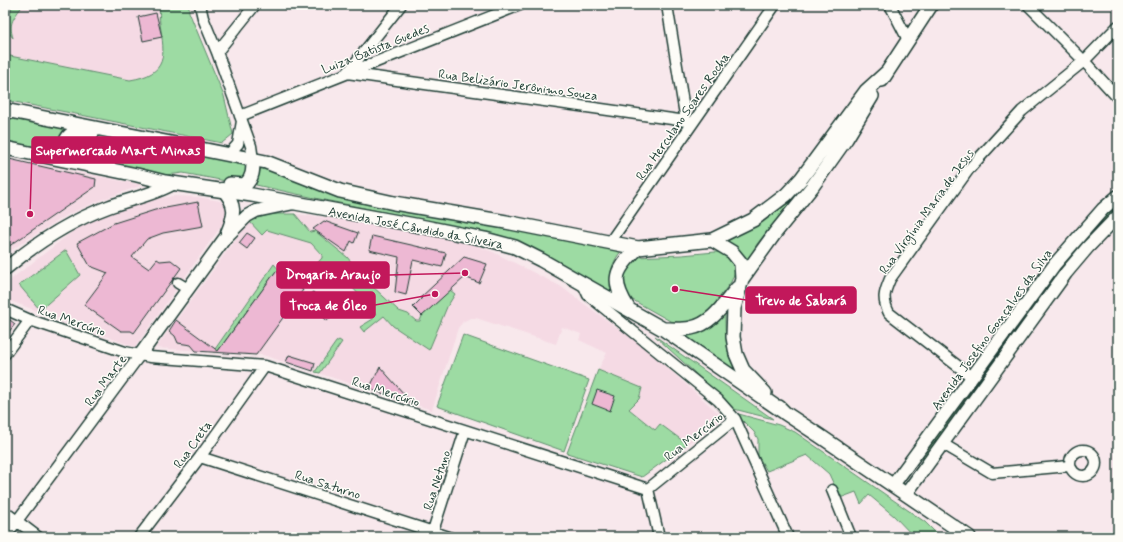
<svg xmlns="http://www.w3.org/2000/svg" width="1123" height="542" font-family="Mynerve,sans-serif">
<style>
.built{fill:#f5dae4}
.green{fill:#9ddba3;stroke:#5e8c6c}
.building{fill:#edb8d3;stroke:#1f3d34}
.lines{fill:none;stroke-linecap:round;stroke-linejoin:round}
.minor-casing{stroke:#1f3d34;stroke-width:13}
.tertiary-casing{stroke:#1f3d34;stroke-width:15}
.secondary-casing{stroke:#1f3d34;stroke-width:16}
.minor{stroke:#fdfcf7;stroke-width:10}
.tertiary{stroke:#fdfcf7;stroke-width:12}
.secondary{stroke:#fdfcf7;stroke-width:13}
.labels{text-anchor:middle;stroke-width:3;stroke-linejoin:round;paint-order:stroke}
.street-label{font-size:13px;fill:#1f3d34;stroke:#fdfcf7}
.leader{fill:none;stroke:#c2185b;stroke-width:1.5}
.callout-dot{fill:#c2185b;stroke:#fdfcf7;stroke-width:1.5}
.callout{fill:#c2185b;stroke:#c2185b;stroke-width:1.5}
.callout-label{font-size:14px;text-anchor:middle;font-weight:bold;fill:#fff}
</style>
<rect width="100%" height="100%" fill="#f8e8ec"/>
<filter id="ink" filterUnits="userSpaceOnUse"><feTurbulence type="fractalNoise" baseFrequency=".025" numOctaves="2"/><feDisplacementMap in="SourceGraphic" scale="8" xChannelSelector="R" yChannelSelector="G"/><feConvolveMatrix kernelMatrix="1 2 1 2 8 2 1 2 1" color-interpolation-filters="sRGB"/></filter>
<g filter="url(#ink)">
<path class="built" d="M5 5H189V12L224 96 233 134 222 143 5 100Z
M5 158 142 185 101 200 69 214 17 246 5 256Z
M173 196 198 197 220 201 224 203 229 208V215L135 347 5 299V284L81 225 105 215 156 199Z
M272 214H295L372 223 455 238 493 252 560 286 620 330 633 338 723 417 687 444 660 425 655 430 629 409 639 399 642 388 598 370 607 353 579 340 581 334 562 327 556 344 476 318H470L463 322 458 328 432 410 263 355 156 348 249 221 260 217Z"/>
<path class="green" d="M13 5H23C14 18 8 22 13 38L5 28 6 22Z
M159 5H189V12L224 96 233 134 222 143 5 100V55L130 80C168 74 165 56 160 24 159 18 160 11 159 5Z
M867 96 820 166 757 244 746 264 740 250 727 241C748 229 768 217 787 201Z
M5 116 66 127C59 133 59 144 60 153L5 142Z
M81 135 125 143 143 142 242 163 246 168 245 176 242 182H231L183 173 166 175 75 157 71 149 72 142Z
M261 167 503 226 622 250C611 263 608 276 612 293 575 272 539 249 498 235L324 200 256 185Z
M1118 203V209L1092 234 921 463 922 459 939 433 1056 272 1104 216Z
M272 214H295L310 232 315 231 347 257 369 283 399 311 408 314 416 321H420L422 316 450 290 455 294 447 307 429 350 393 326 384 316 364 332 360 327 373 319 376 314 336 269 320 281 313 273V268L322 258V255L311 243 267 230 262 235 249 221 260 217Z
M66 250 80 275 40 310 19 285Z
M715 252 724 253 733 262 735 272 731 282 707 314 698 320 690 323H681L670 321 631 299 623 287V269L636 257 682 255Z
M274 264 286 278 276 271 217 352H213Z
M725 311C725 333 725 353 737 373L683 335Z
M463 335 589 380 564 451 437 406Z
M655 336 773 419 734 409Z
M339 340 342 342 320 373 315 372 336 342Z
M598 370 642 388 639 399 629 409 655 430 660 424 687 444 642 477 567 453Z
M735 413 779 425 795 432 925 522 940 537H914L894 516 869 495 861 504 856 492 840 498 829 474 807 455 767 471 758 456V439L754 432Z"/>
<path class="building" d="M156 13 162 37 143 41 138 17Z
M5 158 96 179 95 187 5 249Z
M198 202 203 226 163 233 147 239 132 257 149 269 157 259 160 261 171 260 181 268 134 333 131 331H121L84 305 108 273 90 266 77 243 114 223 155 210Z
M324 221 358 233 354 243 351 241 346 252 313 229Z
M247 233 255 238 247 249 239 243Z
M372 236 446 253 442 267 413 260 406 295 395 292 399 257 369 250Z
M464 257 487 264 479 283 465 277 422 316 413 307 422 298H420Z
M276 271 303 290 256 355 196 351 191 345 178 343 175 336 169 331 176 320 218 351Z
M313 292 334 315 327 321 306 297Z
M5 316 15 324 5 337Z
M289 355 315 363 313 371 286 362Z
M380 367 412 403 369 389Z
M597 390 615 396 610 411 592 404Z"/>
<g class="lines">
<g class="minor-casing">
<path id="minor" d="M200 5 203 18 217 52 251 146 253 160
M667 5 686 121 690 124
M890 5 908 40
M1028 5 1084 61 1118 98
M217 52 255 5
M348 72 401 5
M347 73 686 121
M240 116 520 5
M228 155 238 144 242 121
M610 242 775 5
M178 283 188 289
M583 284 588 295 718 400 735 419 788 537
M5 309 30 320 125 352 150 357 265 366 648 489
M5 354 30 320
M972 377 889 313C882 299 884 293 890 279L969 169 1022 111 1084 61 1118 26
M943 444 992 473 1069 466
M1070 463a13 13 0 1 1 26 0a13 13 0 1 1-26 0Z
M200 457 449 537
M648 489 735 419
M648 489 659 537
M832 490 851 537
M5 512 38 537
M5 537 140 355
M139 537 200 457 265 366
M431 537 465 431"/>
</g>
<g class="tertiary-casing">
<path id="tertiary" d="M222 189C237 205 235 214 227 233
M5 269C35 244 70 221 108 207 129 199 154 195 174 183
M140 355 225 238 247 216 256 211 294 203
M893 485 1055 264 1103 209 1118 196
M906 494 1066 273 1088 247 1118 216"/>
</g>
<g class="secondary-casing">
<path id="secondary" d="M882 80 931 5
M5 110 266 162 340 191 394 203 506 222 638 248 712 240 753 220 786 195 801 179 866 91 887 72
M5 148 137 175 165 182 252 195 420 226 485 239 515 247 541 260 663 329 785 413
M70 161C63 151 62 133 79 132 83 131 88 133 92 134
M230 184 245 185C253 178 253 170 253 160
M712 240 732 252 741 263 742 279
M628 308C610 279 615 270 638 248
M663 329C672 329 682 330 691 328 712 324 724 304 737 288
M765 393 743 370 736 354 733 337 734 308 742 279 775 233 812 187 846 139 872 96
M779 407 785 413 820 436 969 537"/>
</g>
<use href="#minor" class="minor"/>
<use href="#tertiary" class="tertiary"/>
<use href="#secondary" class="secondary"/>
</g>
</g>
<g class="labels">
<g class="street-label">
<text transform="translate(375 48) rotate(-22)" y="5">Luiza Batista Guedes</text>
<text transform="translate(518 84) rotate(8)" y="5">Rua Belizário Jerônimo Souza</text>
<text transform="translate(682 116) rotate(-55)" y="5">Rua Herculano Soares Rocha</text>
<text transform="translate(926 211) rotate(-54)" y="5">Rua Virgínia Maria de Jesus</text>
<text transform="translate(416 227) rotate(11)" y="5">Avenida José Cândido da Silveira</text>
<text transform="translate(72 320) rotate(19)" y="5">Rua Mercúrio</text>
<text transform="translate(991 329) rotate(-54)" y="5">Avenida Josefino Gonçalves da Silva</text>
<text transform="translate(105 380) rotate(-53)" y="5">Rua Marte</text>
<text transform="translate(386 391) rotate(18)" y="5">Rua Mercúrio</text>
<text transform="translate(693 436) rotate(-38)" y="5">Rua Mercúrio</text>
<text transform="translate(192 444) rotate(-54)" y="5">Rua Creta</text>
<text transform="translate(436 480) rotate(-72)" y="5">Rua Netuno</text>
<text transform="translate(328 484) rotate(18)" y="5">Rua Saturno</text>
</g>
</g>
<path class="leader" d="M30 214L32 150M465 273L389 275M675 289L746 300M435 294L375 305"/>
<g class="callout-dot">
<circle cx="30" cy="214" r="4"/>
<circle cx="465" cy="273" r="4"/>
<circle cx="675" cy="289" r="4"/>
<circle cx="435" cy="294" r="4"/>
</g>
<g class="callout">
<rect x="32" y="137" width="172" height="26" rx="4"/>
<rect x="277" y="262" width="112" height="26" rx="4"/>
<rect x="746" y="287" width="110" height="26" rx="4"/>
<rect x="281" y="292" width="94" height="26" rx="4"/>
</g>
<g class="callout-label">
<text x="118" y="155">Supermercado Mart Minas</text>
<text x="333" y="279">Drogaria Araujo</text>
<text x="801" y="305">Trevo de Sabará</text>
<text x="328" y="310">Troca de Óleo</text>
</g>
<rect width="1123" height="542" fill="none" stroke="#fdfcf7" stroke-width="20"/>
<rect x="10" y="10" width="1103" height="522" fill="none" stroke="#1f3d34" stroke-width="1.5" filter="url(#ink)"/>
</svg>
